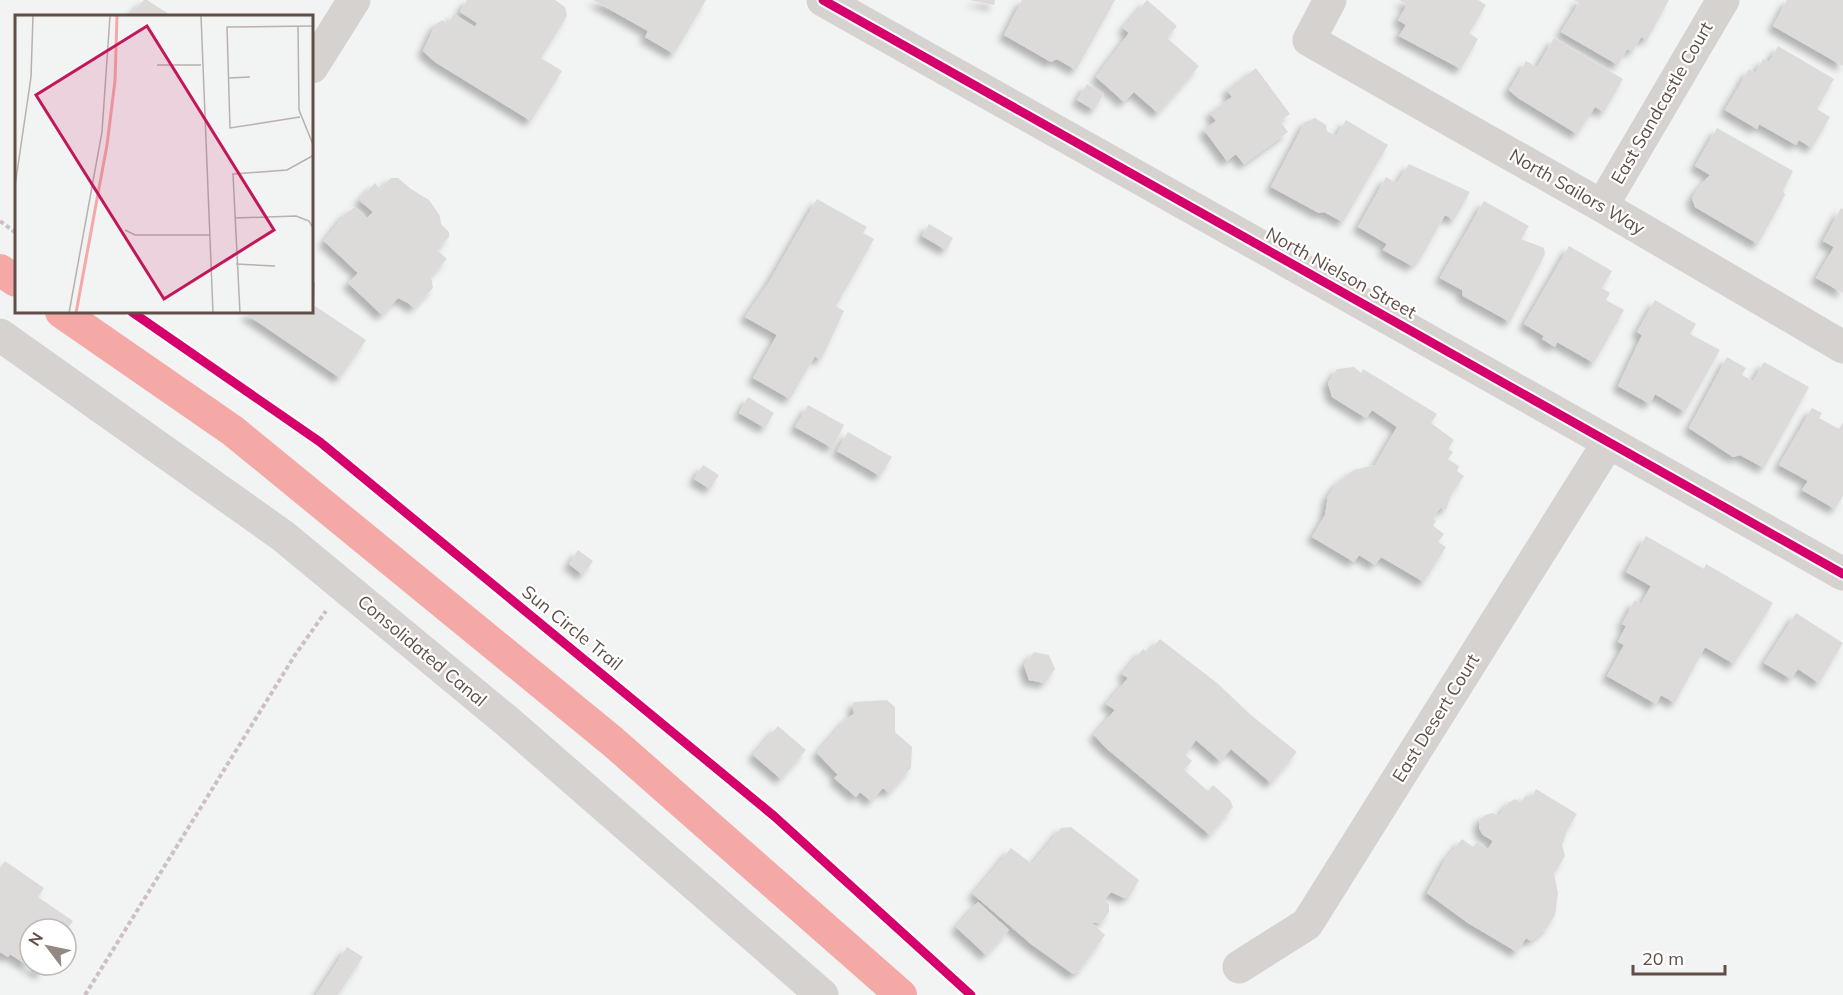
<svg xmlns="http://www.w3.org/2000/svg" width="1843" height="995" font-family="Mulish,sans-serif">
<style>
.lines{fill:none;stroke-linecap:round;stroke-linejoin:round}
.canal{stroke:#f4a9a7;stroke-width:32}
.building{fill:#dcdbda;filter:url(#shadow)}
.path{stroke:#cdbfc6;stroke-width:4;stroke-dasharray:4.5 3;stroke-linecap:butt}
.minor{stroke:#d6d2d0;stroke-width:33}
.cycleway-casing{stroke:#fff;stroke-width:13}
.cycleway{stroke:#d6006c;stroke-width:9}
.labels{text-anchor:middle;stroke-width:4.5;stroke-linejoin:round;paint-order:stroke}
.street-label{font-size:18px;fill:#614f47;stroke:#fff}
.inset-river{fill:none;stroke:#f4a9a7;stroke-width:3}
.inset-road{fill:none;stroke:#b8b1ae;stroke-width:1.5}
.view{fill:#c2185b;fill-opacity:0.15;stroke:#c2185b;stroke-width:3}
.inset-edge{fill:none;stroke:#614f47;stroke-width:3}
</style>
<defs>
<filter id="shadow"><feDropShadow dx="-5.5" dy="5.5" stdDeviation="3" flood-color="#0004"/></filter>
</defs>
<rect width="100%" height="100%" fill="#f2f3f3"/>
<g class="lines">
<path class="canal" d="M0 270 16 281
M61 312 233 431 612 741 901 995"/>
</g>
<path class="building" d="M144 0H147L172 16H129Z
M467 0H555L565 7 567 16 541 58 562 71 531 121 435 62 423 51 435 25 442 20 448 24 454 14 475 27 477 23 460 12Z
M593 0H706L674 54 645 37 648 31Z
M969 0H995L994 5Z
M1022 0H1115L1076 70 1057 59 1051 62 1004 35Z
M1147 0 1177 26 1167 38 1199 66 1158 113 1134 92 1124 102 1096 77 1129 33 1123 28Z
M1399 0H1478L1486 5 1469 33 1478 39 1461 69 1399 36 1406 25 1398 20 1407 5Z
M1574 0H1669L1647 40 1641 37 1633 51 1627 49 1618 65 1561 32 1579 3Z
M1787 0H1843V66L1773 26Z
M1554 38 1623 79 1604 112 1595 107 1577 134 1518 98 1509 90 1526 61 1537 67Z
M1778 46 1834 79 1817 109 1830 117 1812 148 1799 140 1796 145 1759 124 1757 129 1725 110 1749 69 1755 73 1763 59 1769 62Z
M1256 68 1290 114 1280 121 1288 132 1244 164 1236 154 1227 161 1204 130 1216 121 1210 113 1232 97 1227 90Z
M1087 84 1104 94 1094 110 1077 100Z
M1315 118 1326 125 1327 131 1336 136 1346 120 1388 145 1343 222 1324 212 1319 213 1271 187 1305 122Z
M1717 128 1793 171 1783 190 1785 195 1758 244 1695 207 1692 198 1698 188 1710 175 1695 166Z
M1409 164 1470 192 1454 220 1445 215 1422 256 1412 266 1383 250 1387 244 1358 227 1386 177 1397 183Z
M391 178H398L411 189 429 200 440 216 441 224 449 232V237L437 250 447 259 431 276 433 288 414 308 408 303 398 298 382 315 348 283 358 273 324 241 345 214 355 207 367 218 373 212 359 200 375 183 380 189Z
M817 199 867 227 863 233 874 239 836 306 844 311 821 360 815 356 790 399 753 378 777 335 745 317 769 282Z
M1484 201 1529 226 1521 239 1544 248 1545 254 1510 322 1463 296 1462 290 1440 278Z
M1841 208 1843 209V293L1816 278 1834 247 1823 241Z
M929 224 953 238 946 250 922 236Z
M1569 246 1612 271 1602 288 1610 293 1606 300 1624 310 1594 363 1557 342 1555 347 1542 339 1544 336 1524 324Z
M1655 300 1696 324 1690 334 1720 350 1685 412 1655 394 1650 404 1618 386 1642 335 1637 332Z
M312 304 366 340 340 378 246 314 248 312H312Z
M1727 357 1746 368 1742 375 1753 381 1764 362 1809 387 1764 468 1740 455 1733 457 1689 428Z
M1354 367 1361 373 1363 369 1437 414 1431 423 1454 440 1448 449 1453 452 1448 459 1459 466 1457 471 1464 476 1452 493 1446 510 1441 507 1433 518 1436 521 1433 526 1444 534 1438 542 1446 547 1424 582 1381 557 1375 565 1359 555 1354 562 1312 537 1325 515 1328 496 1337 483 1354 470 1375 465 1397 427 1372 410 1366 418 1332 397 1328 383 1337 369Z
M748 397 774 413 765 428 739 413Z
M808 405 844 425 832 448 795 427Z
M1812 408 1822 413 1819 418 1839 429 1843 422V496L1835 509 1802 490 1808 481 1779 465Z
M848 432 892 457 880 476 837 451Z
M703 465 719 475 710 489 694 479Z
M1646 536 1704 569 1706 564 1773 603 1734 664 1705 647 1675 703 1661 695 1656 704 1607 676 1624 645 1618 642 1626 626 1622 624 1635 600 1641 604 1651 586 1626 572Z
M578 550 593 561 583 575 569 564Z
M1796 613 1843 643 1819 683 1798 669 1791 679 1764 663Z
M1160 639 1217 683 1251 715 1297 752 1271 783 1231 749 1220 761 1196 740 1185 755 1192 761 1184 770 1208 791 1213 785 1230 800 1233 807 1210 835 1106 748 1094 735 1115 710 1106 704 1128 678 1122 674 1143 649 1148 653Z
M1034 652 1049 655 1055 669 1045 683 1029 680 1024 665Z
M887 700 895 707V732L912 747 911 768 889 793 883 788 871 801 860 792 856 797 834 778 838 775 817 753 846 719 854 714 853 702Z
M778 726 806 750 781 779 753 755Z
M1536 789 1577 814 1568 828 1562 845 1565 856 1554 874 1558 893 1555 915 1547 928 1531 941 1526 938 1517 952 1468 923 1427 893 1445 860 1462 839 1473 847 1477 842 1488 849 1493 841 1483 835 1479 828 1480 819 1486 815 1492 813 1499 816 1508 803 1515 799 1521 803 1526 795 1531 799Z
M1071 827 1139 880 1130 896 1124 898 1111 892 1104 900 1109 904V912L1102 922 1092 923 1105 935 1080 970 1073 974 1031 944 973 894 1011 848 1032 864 1061 828Z
M5 861 44 888 38 897 73 921 66 931V929H30V965H46L41 974 10 954 8 957 0 952V868Z
M978 902 1009 930 986 955 956 927Z
M347 947 363 957 338 995H316Z"/>
<g class="lines">
<path class="path" d="M0 221 16 233
M132 312 320 442 774 816 971 995
M85 995 295 655 326 611"/>
<path class="minor" d="M823 0 1843 574
M1330 0 1309 40 1602 206 1843 347
M312 67 354 0
M1602 206 1723 0
M0 335 283 536 508 722 822 995
M1239 967 1307 924 1608 443"/>
<g class="cycleway-casing">
<path id="cycleway" d="M823 0 1843 574
M132 312 320 442 774 816 971 995"/>
</g>
<use href="#cycleway" class="cycleway"/>
</g>
<g class="labels">
<g class="street-label">
<text transform="translate(1662 103) rotate(-60)" y="6">East Sandcastle Court</text>
<text transform="translate(1577 192) rotate(30)" y="6">North Sailors Way</text>
<text transform="translate(1341 273) rotate(29)" y="6">North Nielson Street</text>
<text transform="translate(572 628) rotate(39)" y="6">Sun Circle Trail</text>
<text transform="translate(422 651) rotate(40)" y="6">Consolidated Canal</text>
<text transform="translate(1436 718) rotate(-58)" y="6">East Desert Court</text>
</g>
</g>
<g transform="translate(15 15)">
<rect width="298" height="298" fill="#f2f3f3"/>
<path class="inset-river" d="M61 298 92 130 100 66 102 1"/>
<path class="inset-road" d="M186 1 198 298M283 11 284 95 299 132M142 50H186M213 63 235 62M285 102 215 113 212 12 299 11M0 171 16 62 18 1M220 203 281 201 294 206 298 213M110 215 120 220H194M221 249 260 251M54 298 87 117 95 1M225 298 218 159 272 155 299 140M298 298 299 268"/>
<path class="view" d="M132 11 259 215 149 284 21 80Z"/>
<rect width="298" height="298" class="inset-edge"/>
</g>
<g transform="translate(48 947) rotate(302)"><circle r="28" fill="#ffffff" stroke="#c0b9b5" stroke-width="1.5"/>
<path d="M0-4.5L10 22L0 15L-10 22Z" fill="#948883"/>
<text y="-9" font-size="16" font-weight="bold" text-anchor="middle" fill="#614f47">N</text>
</g>
<path d="M1633 965v9h92v-9" fill="none" stroke="#614f47" stroke-width="3"/>
<text x="1642" y="965" font-size="18" fill="#614f47" stroke="#ffffff" stroke-width="4.5" paint-order="stroke">20 m</text>
</svg>
